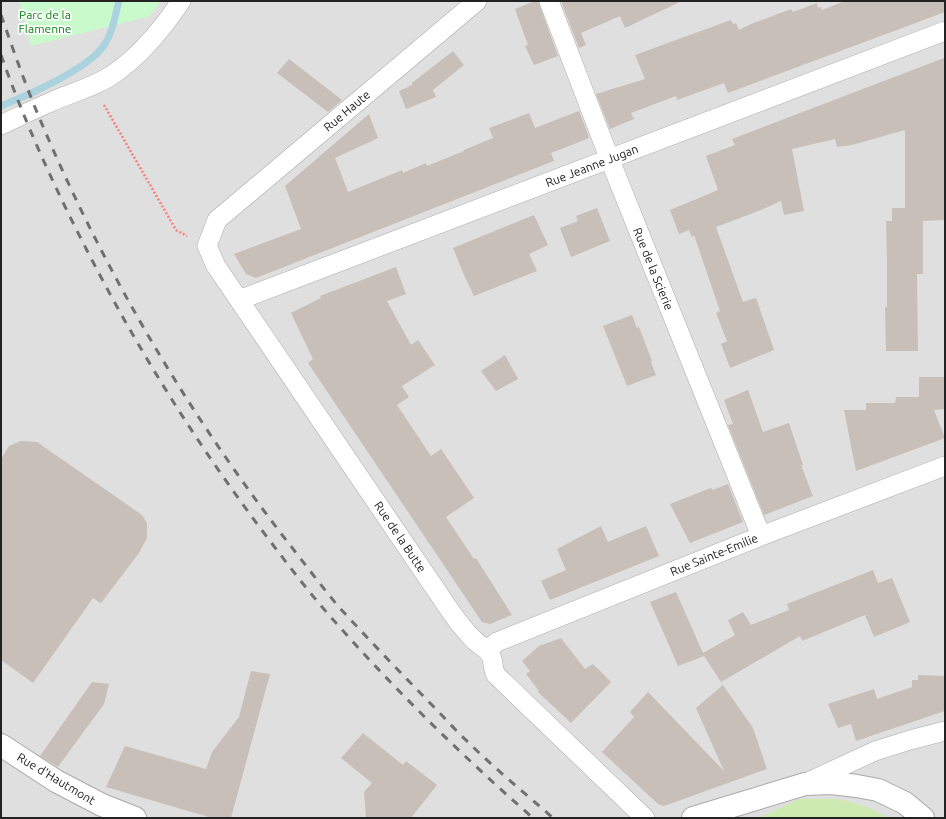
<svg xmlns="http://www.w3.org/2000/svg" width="946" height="819" font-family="Ubuntu,sans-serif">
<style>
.residential{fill:#e0dfdf}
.grass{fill:#cdebb0}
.park{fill:#c8facc}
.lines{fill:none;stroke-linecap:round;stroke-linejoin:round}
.stream{stroke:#aad3df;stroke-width:7}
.building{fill:#c7bfb8}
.minor-casing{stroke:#a9a9a9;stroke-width:20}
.tertiary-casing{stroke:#a9a9a9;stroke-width:24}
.path{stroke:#fa8072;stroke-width:2.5;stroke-dasharray:2 2;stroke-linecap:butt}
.minor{stroke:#fff;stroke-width:19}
.tertiary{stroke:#fff;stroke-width:22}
.rail{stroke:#707070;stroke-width:3;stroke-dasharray:8 8;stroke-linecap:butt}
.labels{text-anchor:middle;stroke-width:3.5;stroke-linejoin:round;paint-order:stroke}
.park-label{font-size:12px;fill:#0c8416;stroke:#fff}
.street-label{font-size:12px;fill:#222;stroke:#fff}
</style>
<rect width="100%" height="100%" fill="#f2efe9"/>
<path class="residential" d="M1 1H945V818H1Z"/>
<path class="grass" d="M799 799H839L867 807 889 818H758Z"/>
<path class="park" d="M19 1H161L150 16 31 46Z"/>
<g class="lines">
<path class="stream" d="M1 106C28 95 92 68 106 42 114 29 115 15 119 1"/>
</g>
<path class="building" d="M535 1H538L558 56 534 65 525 46 528 45 515 9Z
M561 1H682L625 28 620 16 581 33 586 45 579 48Z
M845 1H945V12L728 93 724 83 677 100 676 96 631 113 634 119 610 129 596 94 645 79 635 55 731 20 733 24 736 23 739 30 751 24 791 9 793 12 817 3 818 8 821 7 822 10Z
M453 51 464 65 433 90 436 97 406 109 399 91 412 85V83Z
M944 58V220L923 221V274H917L918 351H886L885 307H887V262L886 221H892V208H905V130L852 145 837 147 835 139 792 149 804 211 784 215 781 201 761 210 716 227 743 302 756 298 774 350 730 368 721 344 727 341 716 313 720 311 694 235 692 237 689 230 679 234 670 210 718 190 706 156 735 145 732 139Z
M289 59 342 100 328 112 277 73Z
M579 111 589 137 587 139 551 153 554 161 256 278 246 274 234 254 301 229 285 186 369 114 378 138 335 158 348 192 402 170 403 173 426 163 427 166 464 151V150L493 138 489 128 529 113 535 128Z
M597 208 610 241 571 257 560 228 578 221 576 216Z
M534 215 548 245 529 254 537 271 474 296 464 275 453 248Z
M396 267 406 294 387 301 411 345 418 340 435 365 402 386 409 397 397 405 431 456 441 449 474 498 446 517 474 559 476 558 512 615 490 624 482 622 308 363 313 359 291 313 321 298 320 296Z
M632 315 637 328 639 327 652 361 651 362 656 375 627 386 603 326Z
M505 355 518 379 496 391 481 371Z
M919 377H944V409L934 410 945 438 856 471 844 410H866V403H895L896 397H919Z
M748 390 763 432 789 423 803 465H801L813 496 764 515 728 425 733 424 724 400Z
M21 441 37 442 142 515 147 523V538L139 553 101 603 93 598 33 683 1 660V459L9 446Z
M728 484 743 522 690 543 670 504 711 488 713 490Z
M601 526 608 542 646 526 659 556 550 600 541 581 566 570 557 549Z
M873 570 878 583 892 578 910 622 874 637 865 615 802 641 800 636 721 682 704 656 678 666 650 602 676 592 703 653 735 635 728 620 743 612 751 625 789 610 787 604Z
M561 638 585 669 593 664 611 682 571 723 538 692 539 691 526 674 530 671 522 661 539 646Z
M251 671 270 674 231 818H212L106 787 125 746 206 769 212 752 239 717Z
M918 675 945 676V711L856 741 851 724 838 728 828 704 874 689 877 699 912 687V680H918Z
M92 682 109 684 104 704 58 767 40 756Z
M723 685 753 728 767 769 664 806 658 804 602 752 634 717 630 712 648 692 724 771 696 708Z
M363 733 403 765 406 761 437 785 411 818H366L364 792 372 783 341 758Z"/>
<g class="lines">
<g class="minor-casing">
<path id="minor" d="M477 1 217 220 207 246 216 266 451 612C458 622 466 632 475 641 481 646 488 649 491 656 494 662 492 668 496 675L645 818
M549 1 610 160 761 536
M1 125C18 117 34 109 51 102 72 92 96 87 115 73 142 54 163 28 181 1
M239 300 945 31
M487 650 497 642 761 536 945 466
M806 783 875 751 910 740 945 731"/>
</g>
<g class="tertiary-casing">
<path id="tertiary" d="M1 745 56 781 102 805 135 818
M693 818 805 784 831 783 857 786 878 790 905 803 923 818"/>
</g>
<path class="path" d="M104 105 176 230 187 236"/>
<use href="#minor" class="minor"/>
<use href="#tertiary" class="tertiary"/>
<path class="rail" d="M1 15C13 49 25 84 39 117 102 267 184 407 283 536 301 559 319 583 338 606 368 639 399 671 430 703 443 716 455 730 468 742 495 769 525 793 553 818
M1 55C26 126 58 195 93 262 144 360 203 453 270 541 289 566 308 591 329 615 392 687 461 755 533 818"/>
</g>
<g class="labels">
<g class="park-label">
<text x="45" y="19">Parc de la<tspan x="45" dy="14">Flamenne</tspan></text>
</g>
<g class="street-label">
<text transform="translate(347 111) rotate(-40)" y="4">Rue Haute</text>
<text transform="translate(592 166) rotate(-21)" y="4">Rue Jeanne Jugan</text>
<text transform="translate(653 269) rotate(68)" y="4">Rue de la Scierie</text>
<text transform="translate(400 537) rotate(56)" y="4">Rue de la Butte</text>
<text transform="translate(714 555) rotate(-22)" y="4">Rue Sainte-Emilie</text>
<text transform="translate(56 779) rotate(31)" y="4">Rue d'Hautmont</text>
</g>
</g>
<rect width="946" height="819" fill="none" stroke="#222222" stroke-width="4"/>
</svg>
